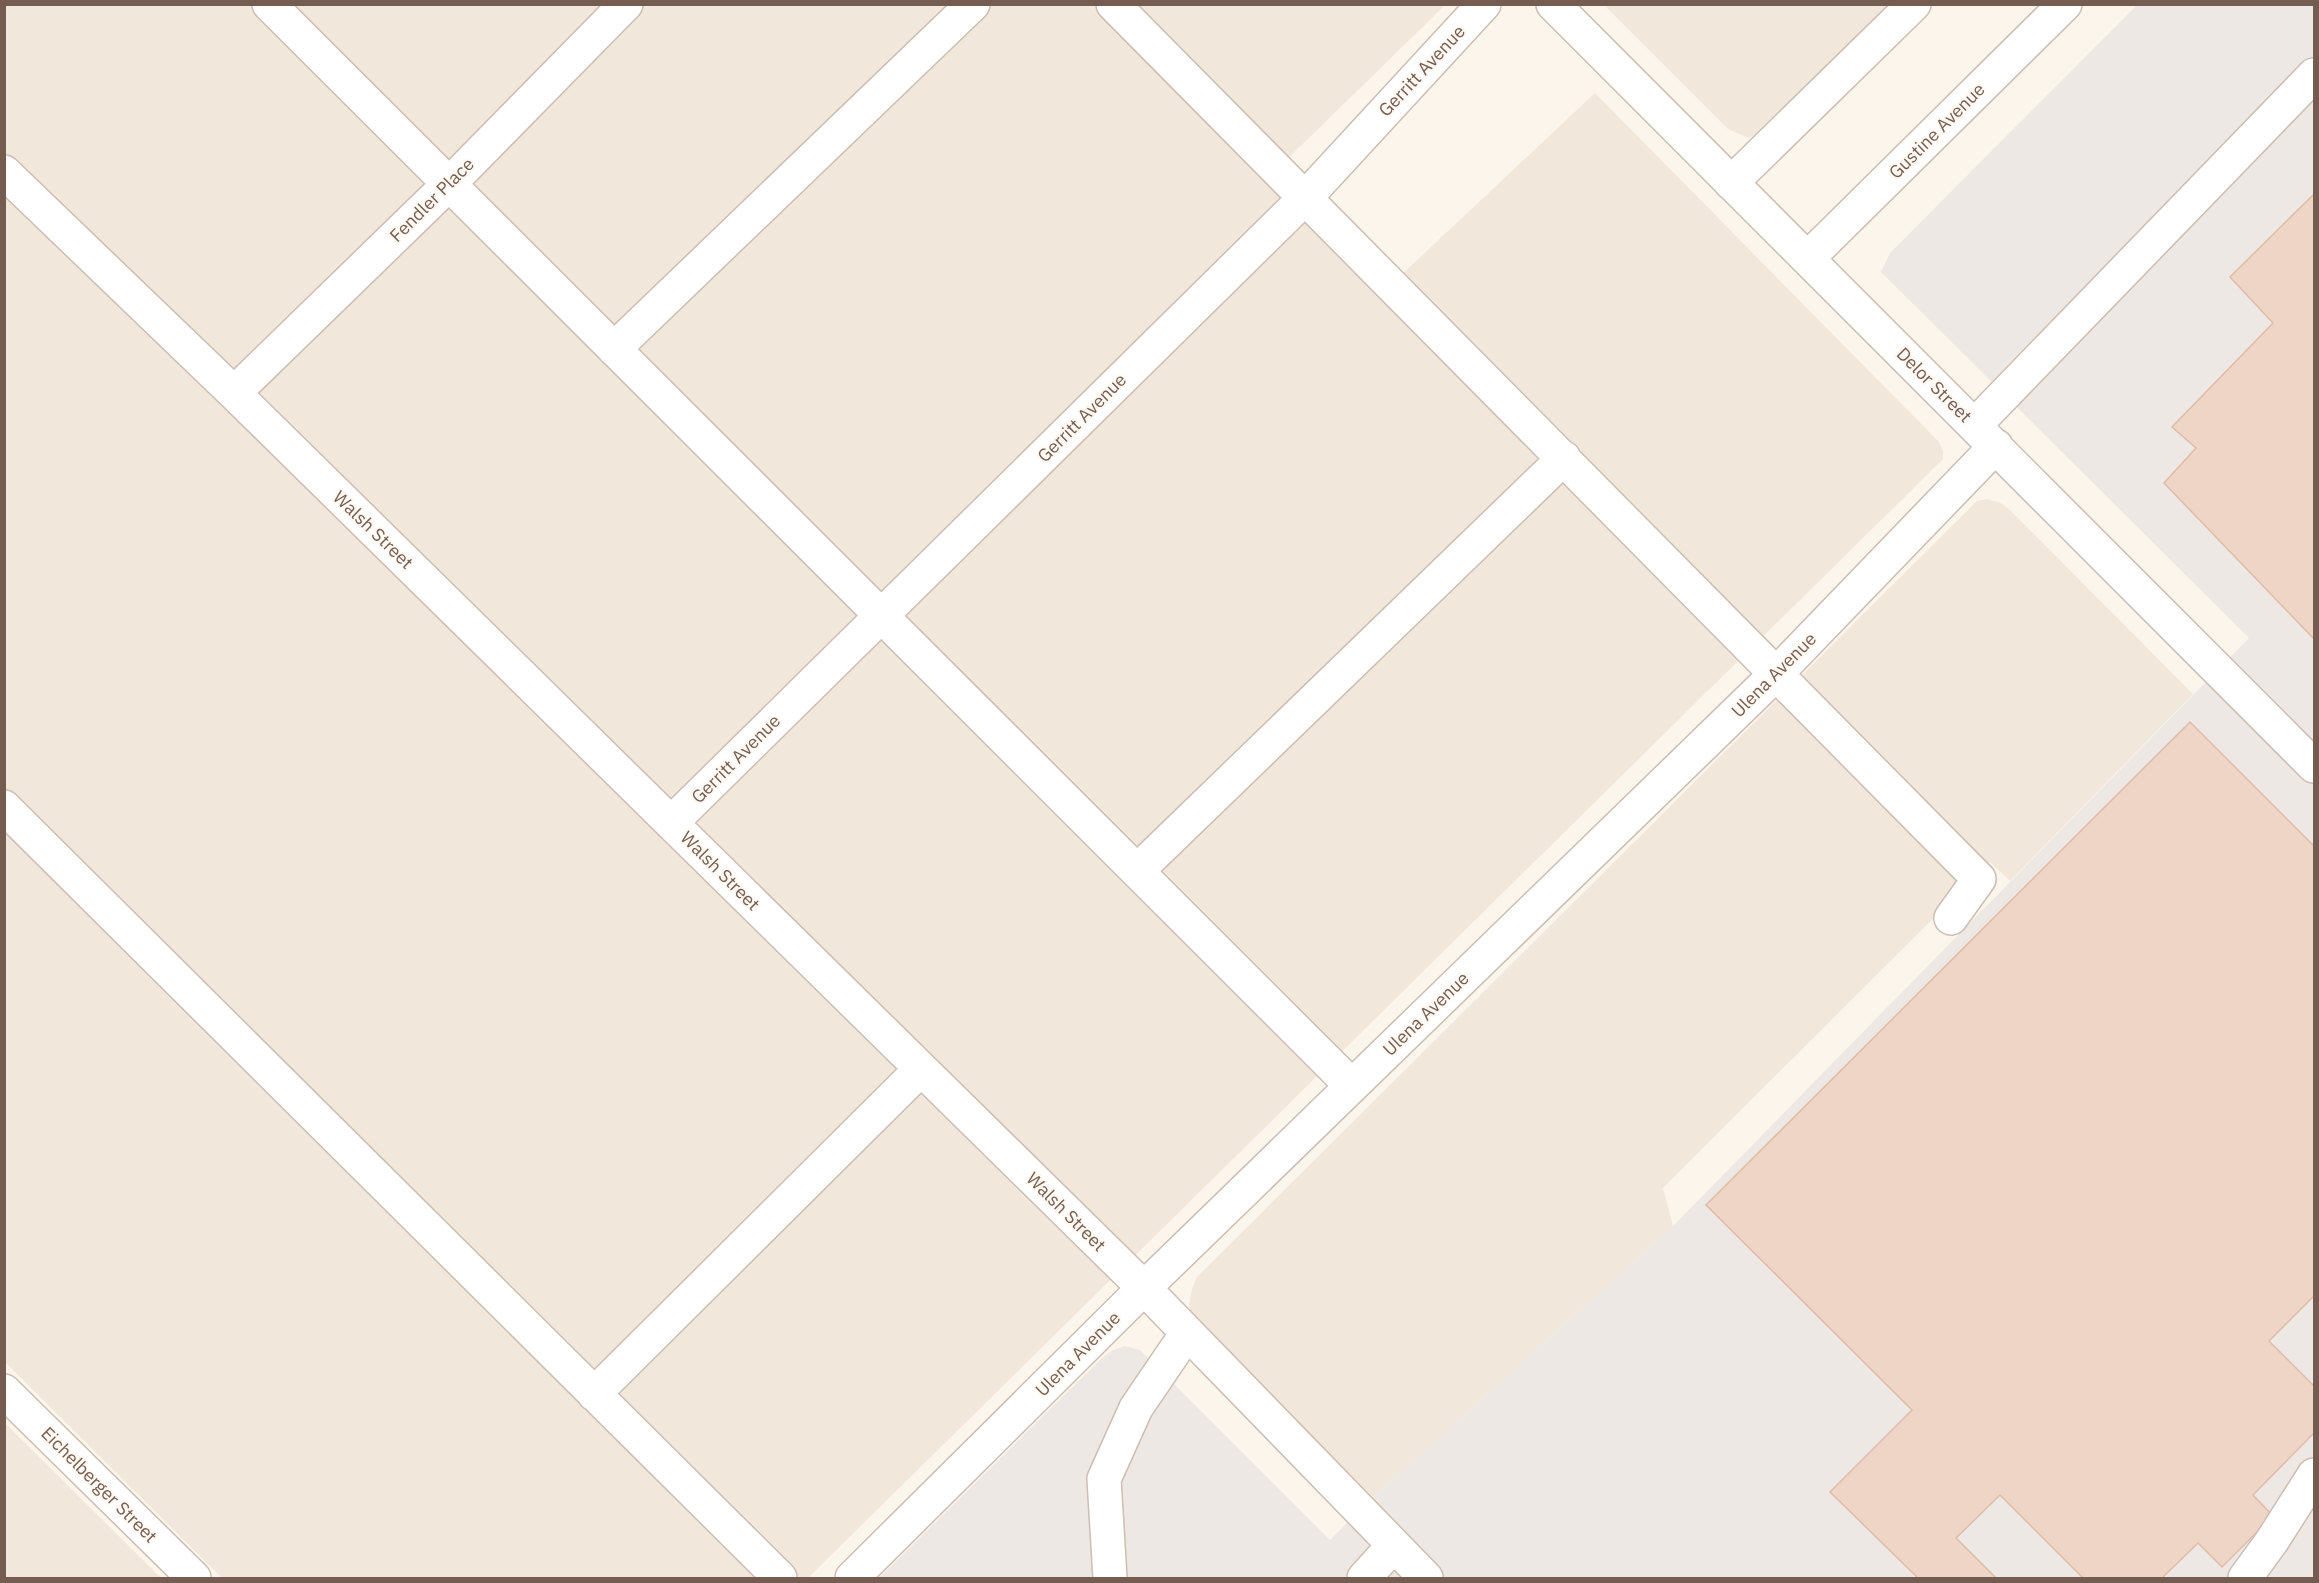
<svg xmlns="http://www.w3.org/2000/svg" width="2319" height="1583" font-family="'IBM Plex Sans',sans-serif">
<style>
.residential{fill:#f2e7db}
.industrial{fill:#ede8e4}
.building{fill:#eed5c6;stroke:#e0bba8;stroke-width:1.5}
.lines{fill:none;stroke-linecap:round;stroke-linejoin:round}
.minor-casing{stroke:#cdbdb2;stroke-width:36}
.minor{stroke:#fff;stroke-width:33}
.labels{text-anchor:middle;stroke-width:4.5;stroke-linejoin:round;paint-order:stroke}
.street-label{font-size:18px;fill:#755c50;stroke:#fef9f3}
</style>
<rect width="100%" height="100%" fill="#fbf5ec"/>
<path class="residential" d="M4 5H1445L1268 178 1383 292 1595 93 1939 442 1943 451V459L808 1578H222L5 1362Z
M1604 5H1890L1760 133 1748 138 1728 129Z
M1987 499 1999 502 2010 510 2193 694 2010 881 1990 862 1663 1188 1673 1226 1373 1497 1194 1319 1189 1306 1192 1289 1197 1277 1977 501Z
M4 1423H5L161 1578H5Z"/>
<path class="industrial" d="M2137 5H2314V1578H879L1101 1359 1113 1350 1125 1346 1140 1350 1330 1540 1373 1497 1673 1226 2249 638 1881 272 1890 253Z"/>
<path class="building" d="M2314 194V639L2164 483 2196 448 2172 427 2273 323 2230 277Z
M2190 722 2314 846V1296L2269 1341 2314 1386V1433L2253 1495 2273 1516 2222 1567 2198 1543 2162 1578H2083L2000 1495 1956 1538 1996 1578H1918L1830 1492 1912 1410 1706 1205Z"/>
<g class="lines">
<g class="minor-casing">
<path id="minor" d="M269 4 1352 1086
M1113 4 1979 879 1951 918
M1553 4 2314 766
M4 172 234 393 1144 1288 1426 1578
M1731 183 1914 4
M1808 258 2065 4
M614 349 973 4
M234 393 449 184 626 4
M1975 425 2314 75
M4 807 780 1578
M671 823 1306 197 1484 4
M1137 871 1564 458
M4 1391 194 1578
M594 1394 921 1069
M852 1578 1144 1288 1777 673 1996 446
M1110 1578 1104 1479 1136 1408 1187 1333
M1364 1578 1394 1545
M2245 1578 2272 1541 2314 1475"/>
</g>
<use href="#minor" class="minor"/>
</g>
<g class="labels">
<g class="street-label">
<text transform="translate(1422 71) rotate(-47)" y="6">Gerritt Avenue</text>
<text transform="translate(1937 131) rotate(-45)" y="6">Gustine Avenue</text>
<text transform="translate(432 200) rotate(-45)" y="6">Fendler Place</text>
<text transform="translate(1934 385) rotate(45)" y="6">Delor Street</text>
<text transform="translate(1082 418) rotate(-45)" y="6">Gerritt Avenue</text>
<text transform="translate(373 530) rotate(44)" y="6">Walsh Street</text>
<text transform="translate(1774 675) rotate(-45)" y="6">Ulena Avenue</text>
<text transform="translate(736 759) rotate(-45)" y="6">Gerritt Avenue</text>
<text transform="translate(720 871) rotate(45)" y="6">Walsh Street</text>
<text transform="translate(1426 1014) rotate(-44)" y="6">Ulena Avenue</text>
<text transform="translate(1066 1212) rotate(45)" y="6">Walsh Street</text>
<text transform="translate(1078 1354) rotate(-45)" y="6">Ulena Avenue</text>
<text transform="translate(99 1485) rotate(45)" y="6">Eichelberger Street</text>
</g>
</g>
<rect width="2319" height="1583" fill="none" stroke="#755c50" stroke-width="12"/>
</svg>
